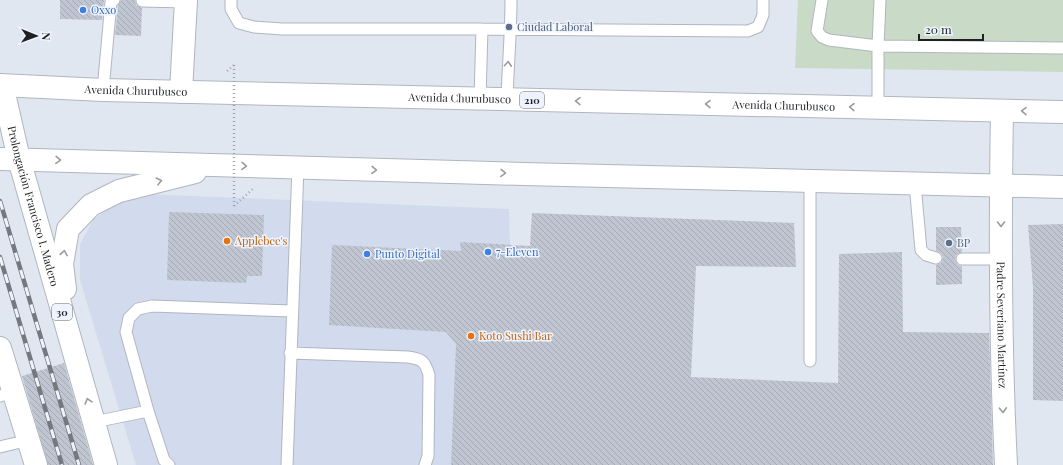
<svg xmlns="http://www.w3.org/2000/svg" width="1063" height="465" font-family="'Playfair Display',serif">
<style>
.built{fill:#d1dbed}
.pitch{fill:#c9dac6}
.building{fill:url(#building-back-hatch)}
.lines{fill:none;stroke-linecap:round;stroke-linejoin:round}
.service-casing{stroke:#b0b6c0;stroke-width:13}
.minor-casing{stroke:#b0b6c0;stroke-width:24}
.trunk-casing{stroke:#b0b6c0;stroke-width:24}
.path{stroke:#a1a6ae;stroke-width:2.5;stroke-dasharray:1 3;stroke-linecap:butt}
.service{stroke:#fff;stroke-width:11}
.minor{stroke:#fff;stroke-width:22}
.trunk{stroke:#fff;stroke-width:22}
.rail-casing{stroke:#74787f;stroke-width:4.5}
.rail{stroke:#eef4ff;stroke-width:3;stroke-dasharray:9;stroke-linecap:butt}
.path-bridge{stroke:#a1a6ae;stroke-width:2.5;stroke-dasharray:1 3;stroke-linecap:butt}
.oneway{stroke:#9a9b9c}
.shop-dot{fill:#3f7fe0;stroke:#eef4ff;stroke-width:1.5}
.service-dot{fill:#5c6f8a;stroke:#eef4ff;stroke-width:1.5}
.food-dot{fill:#e8710a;stroke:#eef4ff;stroke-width:1.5}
.labels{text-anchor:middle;stroke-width:3;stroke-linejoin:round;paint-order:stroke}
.shield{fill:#eef4ff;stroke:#5c6066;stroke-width:1}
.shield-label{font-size:10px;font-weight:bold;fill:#1e2024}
.shop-label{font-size:11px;fill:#366cbe;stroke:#eef4ff;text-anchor:start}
.service-label{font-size:11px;fill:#4e5e75;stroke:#eef4ff;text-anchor:start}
.street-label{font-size:11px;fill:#1e2024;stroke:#eef4ff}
.food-label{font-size:11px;fill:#c56008;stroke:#eef4ff;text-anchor:start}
</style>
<defs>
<pattern id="building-back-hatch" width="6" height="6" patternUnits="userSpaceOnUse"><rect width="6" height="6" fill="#c0c6d1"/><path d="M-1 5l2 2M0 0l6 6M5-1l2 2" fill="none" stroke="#a5aab3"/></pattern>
</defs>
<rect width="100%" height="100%" fill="#e1e7f1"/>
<path class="built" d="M145 194 509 209 510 245 501 465H136L80 280V244L93 220 115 204Z"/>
<path class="pitch" d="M798 0H1063V72L795 68Z"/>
<path class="building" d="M60 0H104L102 20 60 19Z
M121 0H135L136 5 142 8 141 36 115 35 118 6Z
M169 212 264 215 262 276H247L246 283 167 280Z
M532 213 794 223 796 267 696 266 691 377 838 383 839 254 902 252 903 332 989 333 993 465H451L456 344 446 332 329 325 332 245 461 251 460 242 530 246Z
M1063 224V401L1033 400V287L1028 225Z
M936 227H961L962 252 956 255 955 259 958 265 962 266V284L936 285V265L941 263 943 257 941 253 936 251Z
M64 363 93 465H48L22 376Z"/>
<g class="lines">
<g class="service-casing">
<path id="service" d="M231 0V9L239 23 254 27 282 29H482L748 31 758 27 763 15V0
M822 0 817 31 822 37 829 40 878 46 1063 48
M142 1 186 2
M103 90 111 2 114 0
M480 99 482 29
M507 99C508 66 511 33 511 0
M878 108V46L880 0
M810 181V361
M915 184 921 250 926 255 936 258
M962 259H1001
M290 353 408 357C422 359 425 361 429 375L428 456 425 465
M0 396 14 392
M94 422 148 411
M0 447 29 440
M169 465 164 460 148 411 126 332 129 318 138 309 152 306 292 311
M287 465 298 167"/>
</g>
<g class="minor-casing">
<g id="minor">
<path d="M181 92 186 0"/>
<path id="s1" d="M1002 111C1000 229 1000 347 1006 465"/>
</g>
</g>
<g class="trunk-casing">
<g id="trunk">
<path id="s2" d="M0 85 103 90 1063 112"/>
<path id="s3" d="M2 85 19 159 106 465"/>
<path d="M0 159 523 174 1063 187"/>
<path d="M65 289 62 264 68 229 91 205 119 191 195 172"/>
<path d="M0 348 36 465"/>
</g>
</g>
<path class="path" d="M227 71 234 65
M234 206 254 188"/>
<use href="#service" class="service"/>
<use href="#minor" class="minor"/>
<use href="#trunk" class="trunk"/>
<g class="rail-casing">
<path id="rail" d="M0 201 79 465
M0 257 62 465"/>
</g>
<use href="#rail" class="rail"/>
<path class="path-bridge" d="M234 65V206"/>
</g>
<defs><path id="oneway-chevron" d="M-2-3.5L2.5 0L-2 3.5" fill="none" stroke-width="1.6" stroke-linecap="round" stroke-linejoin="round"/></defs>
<g class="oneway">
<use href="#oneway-chevron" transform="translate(508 64) rotate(-86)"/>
<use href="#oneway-chevron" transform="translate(578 101) rotate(-179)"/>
<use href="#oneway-chevron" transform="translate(708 104) rotate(-179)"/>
<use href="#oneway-chevron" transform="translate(852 107) rotate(-179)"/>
<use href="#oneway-chevron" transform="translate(1024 111) rotate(-179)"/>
<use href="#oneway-chevron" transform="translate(58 160) rotate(2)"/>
<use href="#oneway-chevron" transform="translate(244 166) rotate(2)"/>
<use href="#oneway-chevron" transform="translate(374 170) rotate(2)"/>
<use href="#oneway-chevron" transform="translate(503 173) rotate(2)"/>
<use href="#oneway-chevron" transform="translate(159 181) rotate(-14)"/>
<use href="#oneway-chevron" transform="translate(1001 224) rotate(90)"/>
<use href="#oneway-chevron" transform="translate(64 253) rotate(-80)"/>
<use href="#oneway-chevron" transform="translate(88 401) rotate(-106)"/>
<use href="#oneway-chevron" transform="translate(1003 410) rotate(87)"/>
</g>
<g class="shop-dot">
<circle cx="83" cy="10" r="4"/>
<circle cx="488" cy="252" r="4"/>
<circle cx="367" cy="254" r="4"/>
</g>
<g class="service-dot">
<circle cx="509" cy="27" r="4"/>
<circle cx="949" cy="243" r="4"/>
</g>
<g class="food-dot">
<circle cx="227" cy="241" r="4"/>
<circle cx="471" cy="336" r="4"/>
</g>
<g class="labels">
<g class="shield">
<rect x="520" y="92" width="24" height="16" rx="3"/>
<rect x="52" y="304" width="20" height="16" rx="3"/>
</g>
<g class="shield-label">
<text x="532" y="104">210</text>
<text x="62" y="316">30</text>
</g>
<g class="shop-label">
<text x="91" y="14">Oxxo</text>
<text x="496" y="256">7-Eleven</text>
<text x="375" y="258">Punto Digital</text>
</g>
<g class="service-label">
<text x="517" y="31">Ciudad Laboral</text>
<text x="957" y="247">BP</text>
</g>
<g class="street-label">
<text dy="4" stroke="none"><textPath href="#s2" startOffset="136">Avenida Churubusco</textPath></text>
<text dy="4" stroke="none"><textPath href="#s2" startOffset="460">Avenida Churubusco</textPath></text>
<text dy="4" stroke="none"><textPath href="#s2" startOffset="784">Avenida Churubusco</textPath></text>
<text dy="4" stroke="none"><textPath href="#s3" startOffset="125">Prolongación Francisco I. Madero</textPath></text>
<text dy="4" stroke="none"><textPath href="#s1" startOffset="214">Padre Severiano Martínez</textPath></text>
</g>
<g class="food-label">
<text x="235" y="245">Applebee's</text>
<text x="479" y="340">Koto Sushi Bar</text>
</g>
</g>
<g transform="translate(36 36) rotate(91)" stroke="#eef4ff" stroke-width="3" paint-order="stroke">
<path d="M0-3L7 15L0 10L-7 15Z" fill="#1e2024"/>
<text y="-6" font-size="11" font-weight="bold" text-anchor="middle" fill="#1e2024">N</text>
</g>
<path d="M919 34v6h64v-6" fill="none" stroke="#1e2024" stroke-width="2"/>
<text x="925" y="34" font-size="12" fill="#1e2024" stroke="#eef4ff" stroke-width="3" paint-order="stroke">20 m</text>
</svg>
